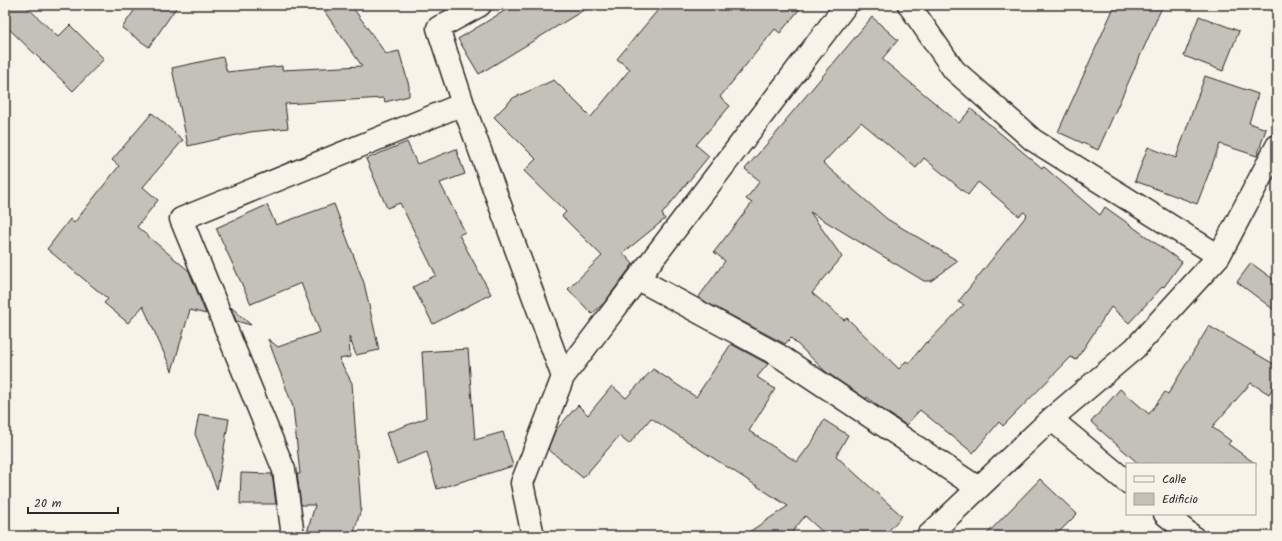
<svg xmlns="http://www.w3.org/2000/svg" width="1282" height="541" font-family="Kalam,sans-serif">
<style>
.building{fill:#c4c1b9;stroke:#2b2b2b;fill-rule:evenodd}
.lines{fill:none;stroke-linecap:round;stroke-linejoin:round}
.minor-casing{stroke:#2b2b2b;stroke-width:25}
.minor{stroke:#f7f3e8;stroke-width:22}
</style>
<rect width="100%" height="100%" fill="#f7f3e8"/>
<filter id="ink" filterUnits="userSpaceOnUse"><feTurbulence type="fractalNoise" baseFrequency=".025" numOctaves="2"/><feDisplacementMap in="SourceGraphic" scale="8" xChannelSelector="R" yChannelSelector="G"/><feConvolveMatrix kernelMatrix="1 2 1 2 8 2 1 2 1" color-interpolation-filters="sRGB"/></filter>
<g filter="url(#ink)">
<path class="building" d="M5 5H25L58 37 70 25 104 59 73 91 5 25Z
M138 5H178L149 47 122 28Z
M320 5H351L386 54 399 51 409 86V96L385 102 384 98 285 104 288 128 250 132 188 146 172 68 223 57 227 72 282 66V70L362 66Z
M514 5H592L479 74 458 39Z
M662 5H803L780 33 775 29 720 97 730 106 696 145 709 156 662 214 665 219 623 253 633 264 604 303 592 314 568 289 602 256 562 216 566 212 524 171 536 159 494 117 513 98 554 80 591 117 630 69 617 59Z
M1115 5H1163L1098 150 1058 132Z
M1199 16 1239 31 1223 71 1184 56Z
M872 17 898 40 882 59 959 123 971 109 1042 168 1043 166 1100 215 1105 207 1182 262 1164 287 1163 286 1129 323 1111 307 1076 360 1071 357 1003 426 999 422 973 453 920 410 906 425 875 404 867 397 866 399 826 372 791 338 785 344 698 298 725 261 714 252 752 203 746 199 760 181 745 169 786 122 785 121ZM861 122 916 168 924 158 968 195 978 182 1019 216 1024 212 1027 215 958 302 964 305 927 343 926 342 909 363 906 361 899 369 847 318 844 320 812 293 842 257 810 212 924 281H931L958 261 887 219 823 163Z
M1205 76 1258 94 1249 123 1266 129 1257 156 1220 144 1197 204 1135 181 1148 147 1176 158Z
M152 113 183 140 143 187 158 200 137 227 189 271 206 314 190 310 172 371 143 306 128 323 104 303 108 299 47 249 70 219 74 223 119 166 112 160Z
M407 142 417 164 456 149 465 174 440 183 465 232 459 235 491 294 433 324 413 287 436 275 400 203 387 208 366 159Z
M334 204 364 283 379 350 356 355 349 336 350 357 339 359 352 383 361 509 353 536H306L315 505H301L297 474H300L293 407 268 339 278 347 320 332 301 283 251 304 216 228 267 205 276 225Z
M1251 263 1277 282V312L1237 282Z
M231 307 251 325 236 321Z
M1209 326 1277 366V381L1269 394 1251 383 1212 427 1231 441 1228 444 1256 464H1139L1091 422 1120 389 1149 414 1165 392 1168 394Z
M731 344 768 364 757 377 775 389 749 431 797 462 814 439 824 420 848 435 836 456 902 516 884 536H827L805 516 789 536H743L788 506 651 418 629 444 619 436 583 478 548 449 555 431 578 405 588 415 612 386 626 398 653 369 696 397Z
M468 349 475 440 503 432 513 466 437 489 427 452 397 464 386 433 426 418 422 352Z
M199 414 229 419 217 489 195 434Z
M241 473 272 474 276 504H240Z
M1040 479 1077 514 1055 536H985Z"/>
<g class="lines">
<g class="minor-casing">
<path id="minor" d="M480 5 438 28 463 104 563 377
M909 5 954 70 1033 140 1219 256
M638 279 778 355 978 488
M1051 419 1127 482
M1165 514 1192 536
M293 536 284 470 181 219 463 104
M533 536 522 483 563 377 846 5
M928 536 1051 419 1135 348 1219 256 1277 146"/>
</g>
<use href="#minor" class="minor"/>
</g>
</g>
<rect width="1282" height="541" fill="none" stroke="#f7f3e8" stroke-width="20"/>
<rect x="10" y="10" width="1262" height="521" fill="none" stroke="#2b2b2b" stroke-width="1.5" filter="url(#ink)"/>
<rect x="1126" y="463" width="130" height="52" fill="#f7f3e8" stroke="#a5a39c"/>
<rect x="1134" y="476" width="20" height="6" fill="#f7f3e8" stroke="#a5a39c"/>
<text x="1162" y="483" font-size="12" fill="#2b2b2b">Calle</text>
<rect x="1134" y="493" width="20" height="12" fill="#c4c1b9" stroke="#a5a39c"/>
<text x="1162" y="503" font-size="12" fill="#2b2b2b">Edificio</text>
<path d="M28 507v6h90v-6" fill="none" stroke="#2b2b2b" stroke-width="2"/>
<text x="34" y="507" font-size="12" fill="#2b2b2b" stroke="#f7f3e8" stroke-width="3" paint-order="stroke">20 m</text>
</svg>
